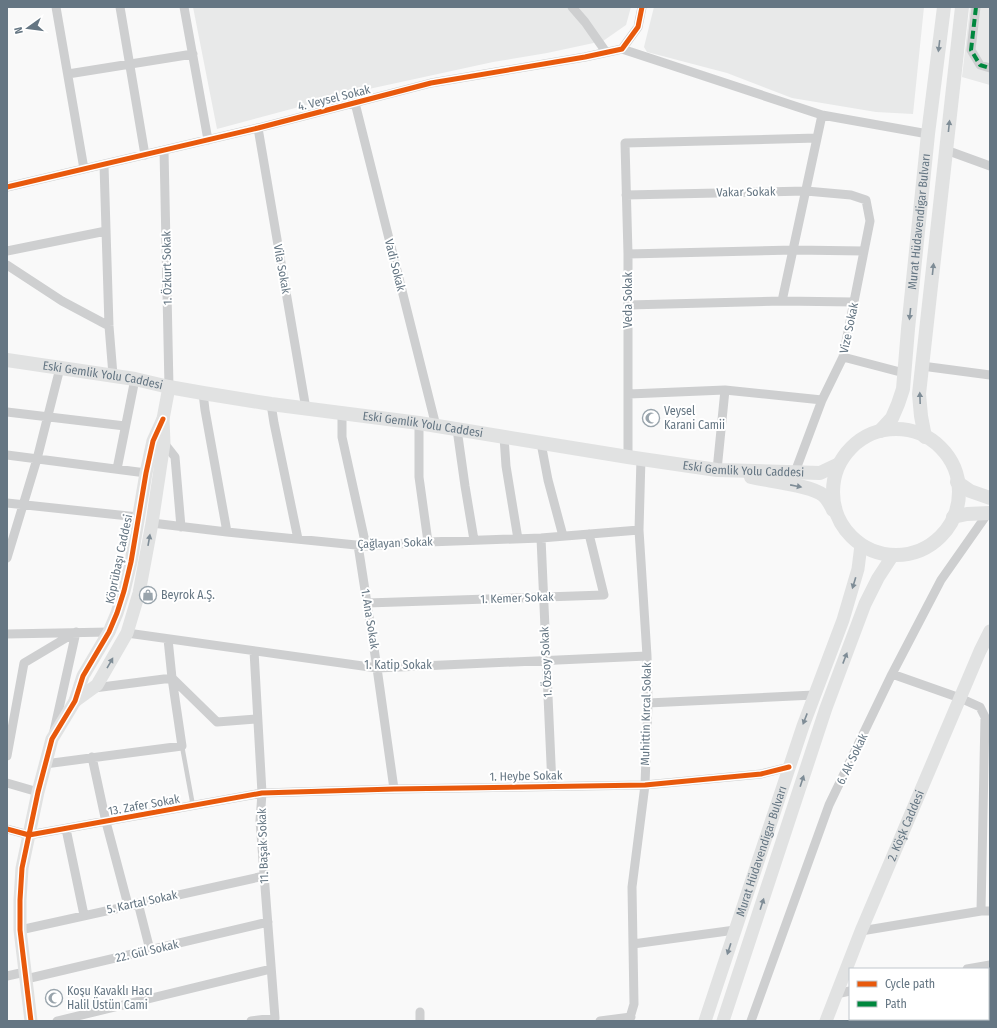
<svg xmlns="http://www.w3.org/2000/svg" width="997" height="1028" font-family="'Fira Sans Condensed',sans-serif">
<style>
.built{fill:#e8e9e9}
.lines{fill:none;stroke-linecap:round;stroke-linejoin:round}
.lane{stroke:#cecfd0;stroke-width:4.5}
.street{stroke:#cecfd0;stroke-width:9}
.secondary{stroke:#e1e2e2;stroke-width:13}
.primary{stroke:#e1e2e2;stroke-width:14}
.quiet{stroke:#00873e;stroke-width:4;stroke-dasharray:8 4;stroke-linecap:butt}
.cycleway-casing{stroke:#fff;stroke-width:8}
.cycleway{stroke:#e8590c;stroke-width:5}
.oneway{fill:#7e8c96}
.labels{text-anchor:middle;stroke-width:4;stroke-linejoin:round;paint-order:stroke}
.street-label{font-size:12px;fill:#657683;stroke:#fff}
.poi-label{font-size:12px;fill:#657683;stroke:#fff;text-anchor:start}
</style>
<rect width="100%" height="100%" fill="#f9f9f9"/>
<path class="built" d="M193 7H631L626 25 603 41 547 53 493 62 355 92 217 129Z
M654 7H924L913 114 876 112 792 98 727 73 647 52 644 47Z
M970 7H990V85L962 77Z"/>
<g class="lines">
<path class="lane" d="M182 746 193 806"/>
<path class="street" d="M56 7 84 169
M120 7 145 155
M184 7 208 140
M572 7 585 22 606 52
M976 7 971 50 980 65 990 68
M622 49 822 115 928 134
M68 74 193 54
M355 103 436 426
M258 128 306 409
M164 150 169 387
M946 150 990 166
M104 165 109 326 113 375
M7 187 258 128 431 83 585 57 622 49 638 27 642 7
M626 195 806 191 851 195 866 200 870 221 843 357 822 400 795 472
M7 251 106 231
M628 254 794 250 864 251
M7 265 62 301 109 326
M782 301 822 115
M628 305 782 301 854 302
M843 357 904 373
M922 366 990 375
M203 393 205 410 227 532
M629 394 725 390 822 400
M271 404 274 423 298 539
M7 412 125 426
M342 414V437L366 546
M419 423V477L428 542
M457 429 465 486 474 540
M504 437 506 466 518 539
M161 442 164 443 175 457 181 527
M541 443 548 480 563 536
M7 455 146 473
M628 457V254L625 143 817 138
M117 469 135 379
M717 470 725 390
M7 503 138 517
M152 523 227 532 366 546 428 542 541 538 639 530
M541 538 552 786
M358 545 377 668 394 789
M7 558 37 459 60 368
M367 603 604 595 589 534
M127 633 377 668 647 656
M7 634 109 632
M168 639 172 678 217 722 257 719
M892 674 960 698 980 707 985 717 981 911
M648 703 814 695
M54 731 76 632
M7 756 24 663 76 632
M92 757 106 822 128 905
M45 764 182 746 172 678 94 688
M7 783 38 792
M7 829 29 835 262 793 394 789 645 785 761 774 789 767
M66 829 84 915
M138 903 150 950
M20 930 264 876
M861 931 981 911H990
M633 944 735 930
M967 969 990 965
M7 976 25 972
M26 979 268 922
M836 994 850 991
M420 1012V1021
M57 1021 271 969
M251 1021 275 1018 260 821 262 793 254 651
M600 1021 631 1017
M629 1021 634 1004 632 887 645 785 648 703 647 656 639 530 641 458
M751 1021 829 805 892 674 941 580 988 513"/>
<g class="secondary">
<path d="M75 701 97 685 127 633 139 593 152 523 164 443 163 419 169 387"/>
<path d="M31 1021 20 930V900L22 868 38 792 52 739 75 701 83 676 109 632 117 613 124 591 131 562 146 473 153 441 163 419"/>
<path id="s1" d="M705 1021 803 726 843 620 858 569 861 545"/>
<path d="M723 1021 826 708 865 604 878 578 893 555"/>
<path id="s2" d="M826 1021 861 931 980 651 990 631"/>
</g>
<g class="primary">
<path id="s3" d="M7 360 135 379 169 387 203 393 271 404 419 423 628 457 717 470 820 473 839 464"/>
<circle cx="896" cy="492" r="63"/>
<path id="s4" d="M880 431 892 418 898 404 903 389 908 329 928 134 944 7"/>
<path d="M925 437 921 416 919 394 962 7"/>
<path d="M751 477C768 481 811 485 823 495 828 499 830 504 833 510"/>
<path d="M957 482 970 491 990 498"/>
<path d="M953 517 967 514 990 513"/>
</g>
<path class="quiet" d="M976 7 971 50 980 65 990 68"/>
<g class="cycleway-casing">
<path id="cycleway" d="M7 187 258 128 431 83 585 57 622 49 638 27 642 7
M7 829 29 835 262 793 394 789 645 785 761 774 789 767
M31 1021 20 930V900L22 868 38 792 52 739 75 701 83 676 109 632 117 613 124 591 131 562 146 473 153 441 163 419"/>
</g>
<use href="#cycleway" class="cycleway"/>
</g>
<defs><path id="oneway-solid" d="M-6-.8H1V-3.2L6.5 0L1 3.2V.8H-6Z"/></defs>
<g class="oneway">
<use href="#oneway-solid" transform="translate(939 46) rotate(97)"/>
<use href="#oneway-solid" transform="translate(949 126) rotate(-84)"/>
<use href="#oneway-solid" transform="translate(933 269) rotate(-84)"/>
<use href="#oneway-solid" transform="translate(910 314) rotate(96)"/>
<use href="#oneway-solid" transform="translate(920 398) rotate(-92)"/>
<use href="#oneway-solid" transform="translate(796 486) rotate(11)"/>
<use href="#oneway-solid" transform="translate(149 540) rotate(-80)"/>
<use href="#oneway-solid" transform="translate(854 583) rotate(107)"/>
<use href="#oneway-solid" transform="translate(845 658) rotate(-69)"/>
<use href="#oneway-solid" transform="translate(110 663) rotate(-60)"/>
<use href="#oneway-solid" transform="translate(805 719) rotate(111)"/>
<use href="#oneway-solid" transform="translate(802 781) rotate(-72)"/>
<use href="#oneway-solid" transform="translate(762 904) rotate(-72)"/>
<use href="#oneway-solid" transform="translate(729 949) rotate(108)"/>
</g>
<defs>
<g id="mosque-ring" transform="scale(0.9)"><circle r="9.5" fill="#fff" stroke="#99a4ac" stroke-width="1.5"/><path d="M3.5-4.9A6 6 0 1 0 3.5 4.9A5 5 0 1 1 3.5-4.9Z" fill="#99a4ac"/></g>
<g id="shop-ring" transform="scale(0.9)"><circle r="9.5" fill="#fff" stroke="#99a4ac" stroke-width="1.5"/><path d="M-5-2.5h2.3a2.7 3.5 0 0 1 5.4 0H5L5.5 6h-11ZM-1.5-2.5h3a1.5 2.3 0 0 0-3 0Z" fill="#99a4ac"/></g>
</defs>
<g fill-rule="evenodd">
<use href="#mosque-ring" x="651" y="418"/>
<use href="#shop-ring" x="148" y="595"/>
<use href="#mosque-ring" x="54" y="998"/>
</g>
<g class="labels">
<g class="street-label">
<text transform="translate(334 98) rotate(-14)" y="4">4. Veysel Sokak</text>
<text transform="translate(746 192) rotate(-1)" y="4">Vakar Sokak</text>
<text dy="4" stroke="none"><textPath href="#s4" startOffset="217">Murat Hüdavendigar Bulvarı</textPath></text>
<text transform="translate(395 265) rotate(76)" y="4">Vadi Sokak</text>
<text transform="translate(167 268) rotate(-91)" y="4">1. Özkurt Sokak</text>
<text transform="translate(282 269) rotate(80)" y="4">Vila Sokak</text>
<text transform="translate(628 300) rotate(-90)" y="4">Veda Sokak</text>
<text transform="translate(849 328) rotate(-78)" y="4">Vize Sokak</text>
<text dy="4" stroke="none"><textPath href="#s3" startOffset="97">Eski Gemlik Yolu Caddesi</textPath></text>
<text dy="4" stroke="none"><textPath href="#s3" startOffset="421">Eski Gemlik Yolu Caddesi</textPath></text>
<text dy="4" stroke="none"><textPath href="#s3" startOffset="745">Eski Gemlik Yolu Caddesi</textPath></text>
<text transform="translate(395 543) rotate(-2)" y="4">Çağlayan Sokak</text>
<text transform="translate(119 559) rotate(-78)" y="4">Köprübaşı Caddesi</text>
<text transform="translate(517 598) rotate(-2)" y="4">1. Kemer Sokak</text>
<text transform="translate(370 619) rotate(81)" y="4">1. Ana Sokak</text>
<text transform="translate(546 662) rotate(-93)" y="4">1. Özsoy Sokak</text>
<text x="398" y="669">1. Katip Sokak</text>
<text transform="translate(646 714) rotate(-89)" y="4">Muhittin Kırcal Sokak</text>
<text transform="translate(852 759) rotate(-64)" y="4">6. Ak Sokak</text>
<text transform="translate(526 776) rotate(-1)" y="4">1. Heybe Sokak</text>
<text transform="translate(144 805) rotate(-10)" y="4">13. Zafer Sokak</text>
<text dy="4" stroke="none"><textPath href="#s2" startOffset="211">2. Köşk Caddesi</textPath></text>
<text transform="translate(263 846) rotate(-92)" y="4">11. Başak Sokak</text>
<text dy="4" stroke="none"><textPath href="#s1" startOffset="179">Murat Hüdavendigar Bulvarı</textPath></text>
<text transform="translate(142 902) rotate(-12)" y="4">5. Kartal Sokak</text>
<text transform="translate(147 951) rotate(-13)" y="4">22. Gül Sokak</text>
</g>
<g class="poi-label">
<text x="664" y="415">Veysel<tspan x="664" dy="14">Karani Camii</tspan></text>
<text x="161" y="599">Beyrok A.Ş.</text>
<text x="67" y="995">Koşu Kavaklı Hacı<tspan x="67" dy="14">Halil Üstün Cami</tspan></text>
</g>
</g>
<rect width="997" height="1028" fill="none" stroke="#657683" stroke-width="16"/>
<rect x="849" y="968" width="140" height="52" fill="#ffffff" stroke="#c1c8cd"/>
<rect x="857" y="981" width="20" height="6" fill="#e8590c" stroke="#c1c8cd"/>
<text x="885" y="988" font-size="12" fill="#657683">Cycle path</text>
<rect x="857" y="1001" width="20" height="6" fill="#00873e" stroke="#c1c8cd"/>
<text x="885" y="1008" font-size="12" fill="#657683">Path</text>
<g transform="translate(28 28) rotate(256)" stroke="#ffffff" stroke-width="3" paint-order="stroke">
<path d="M0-3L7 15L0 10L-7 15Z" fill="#657683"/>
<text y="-6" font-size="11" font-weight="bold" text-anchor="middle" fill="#657683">N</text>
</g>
</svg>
